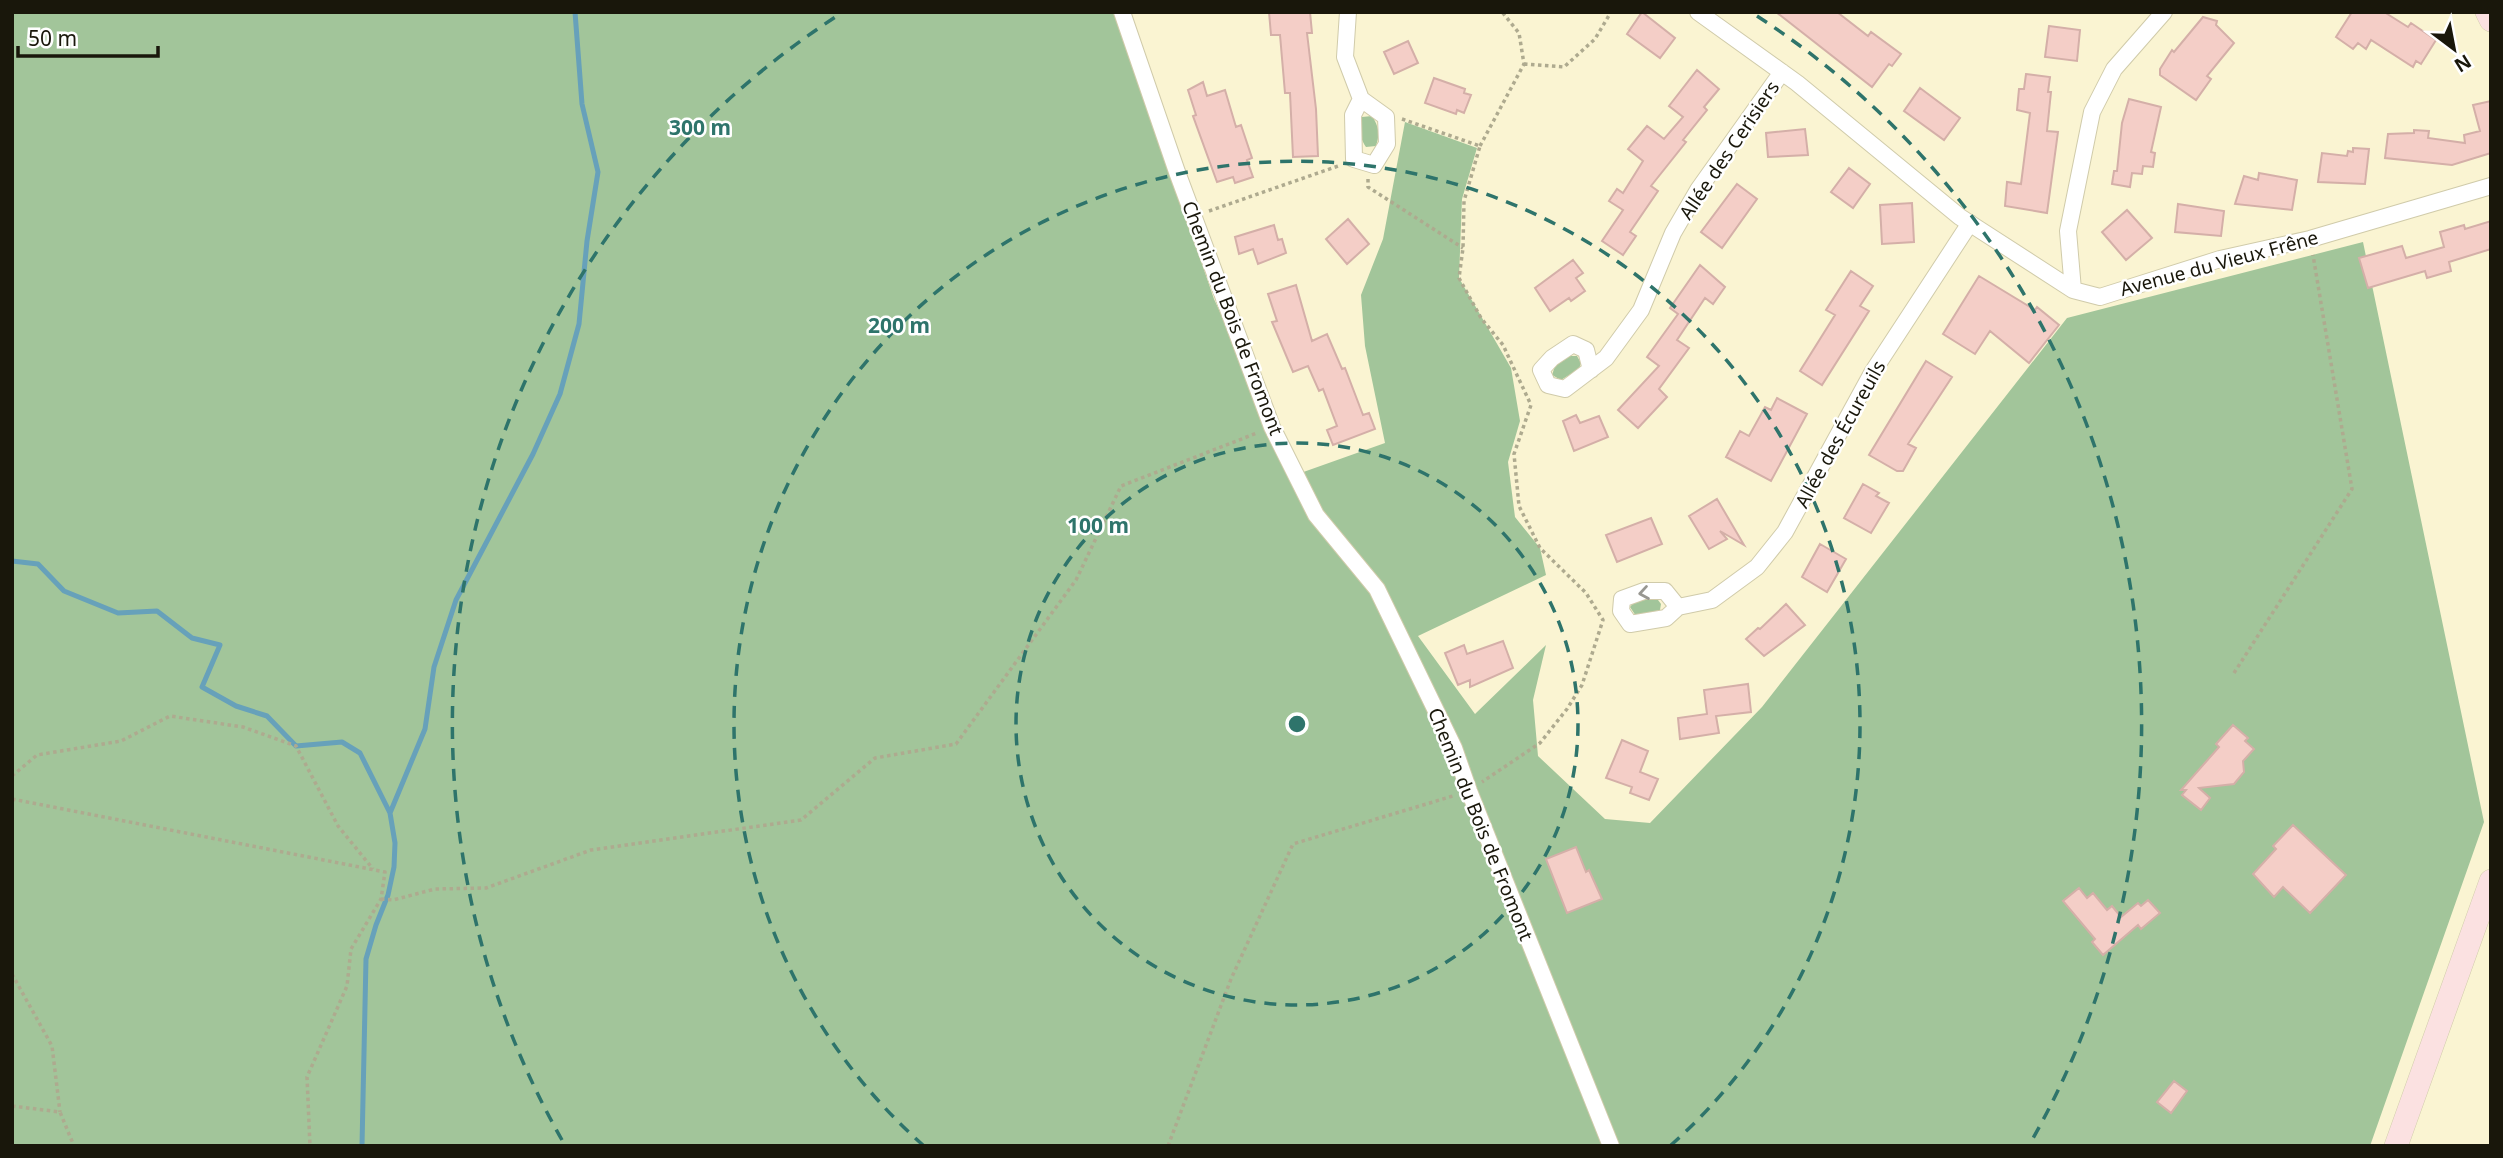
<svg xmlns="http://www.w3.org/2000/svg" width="2503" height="1158" font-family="'Noto Sans',sans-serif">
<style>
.forest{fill:#a2c59a}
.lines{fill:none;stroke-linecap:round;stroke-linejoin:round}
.stream{stroke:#67a1ba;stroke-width:5}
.building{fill:#f4cec7;stroke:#d4afa8;stroke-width:2}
.street-casing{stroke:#d0cbaa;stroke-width:18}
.secondary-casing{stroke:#d0cbaa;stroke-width:24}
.path{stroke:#aeaa8f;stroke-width:3.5;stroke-dasharray:3.5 3.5;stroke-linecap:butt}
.street{stroke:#fff;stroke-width:16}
.secondary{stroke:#fbe1e1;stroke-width:23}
.oneway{stroke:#989791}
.ring{fill:none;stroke:#2e746b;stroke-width:3.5;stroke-dasharray:12 9}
.labels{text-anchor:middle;stroke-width:5;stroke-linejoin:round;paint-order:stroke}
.street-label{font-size:19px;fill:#19170b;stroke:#fff}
.centre{fill:#2e746b;stroke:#fff;stroke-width:3.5}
.ring-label{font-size:21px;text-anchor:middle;font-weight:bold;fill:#2e746b;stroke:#fff;stroke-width:5;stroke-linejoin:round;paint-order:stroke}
</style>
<rect width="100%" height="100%" fill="#faf4d2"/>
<path class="forest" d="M12 12H1116L1214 299 1295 475 1385 443 1365 346 1361 295 1383 239 1405 122 1477 148 1462 199 1459 278 1511 368 1520 421 1508 462 1515 517 1540 548 1546 575 1418 636 1475 714 1546 645 1533 700 1538 756 1605 819 1650 823 1762 707 2067 318 2363 242 2484 822 2370 1146H12Z
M1372 116C1379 127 1380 134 1376 146L1366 147C1359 136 1358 129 1362 117Z
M1568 356H1577L1581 363 1579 369 1561 380 1552 375 1555 366Z
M1655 596 1661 604 1660 610 1636 616 1630 607 1635 601Z"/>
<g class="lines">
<path class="stream" d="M12 561 38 564 64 591 118 613 157 611 192 638 220 645 202 687 236 706 267 716 296 746 342 742 360 753 390 813
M362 1146 366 959 376 925 388 895 394 867 395 843 390 813 425 729 434 667 456 600 533 454 560 394 579 324 587 241 598 172 582 104 575 12"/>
</g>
<path class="building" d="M1269 12H1310L1312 33H1307L1316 109 1318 156 1293 157 1290 93H1285L1280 35H1271Z
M1642 12 1675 38 1660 58 1627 34Z
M1776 12H1837L1868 36 1871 32 1901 54 1892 66 1889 64 1872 87Z
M2352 12H2384L2408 27 2411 23 2436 40 2421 64 2416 61 2413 67 2371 40 2366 49 2358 43 2353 49 2336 37Z
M2203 17 2217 21 2216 25 2234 43 2207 76 2211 79 2196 100 2160 75V69L2172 50 2174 52Z
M2049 26 2080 30 2077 61 2045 57Z
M1408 41 1418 63 1394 74 1384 52Z
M1697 70 1719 89 1704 107 1707 110 1683 140 1686 142 1651 186 1658 191 1630 232 1636 236 1623 255 1602 241 1623 210 1609 201 1617 189 1623 193 1643 161 1628 149 1647 126 1664 139 1683 117 1669 106Z
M2026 74 2050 77 2048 92H2051L2047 131 2058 132 2047 213 2005 206 2007 182 2021 184 2030 113 2017 110 2019 89H2024Z
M1434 78 1465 89 1464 93 1471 95 1464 113 1457 110 1456 114 1425 103Z
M1203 82 1207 96 1225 90 1236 127 1241 125 1252 158 1247 160 1253 177 1235 183 1233 177 1217 182 1193 116 1196 115 1188 90Z
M1920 88 1960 118 1944 140 1904 111Z
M2129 99 2161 107 2151 152 2155 153 2153 167 2143 166 2142 174 2132 173 2130 187 2112 184 2114 171H2117L2122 123Z
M2491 101V153L2452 165 2385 158 2388 134 2414 133V130L2429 131 2428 138 2465 143 2464 135 2480 131 2473 105Z
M1805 129 1808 155 1768 157 1766 133Z
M2353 148 2369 149 2365 184 2318 182 2322 153 2347 156 2348 151 2353 152Z
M1849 168 1870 184 1853 208 1831 192Z
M2259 173 2297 180 2292 210 2235 204 2244 176 2258 180Z
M1737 184 1757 199 1722 248 1701 232Z
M1912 203 1914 242 1882 244 1880 205Z
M2178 204 2224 211 2221 236 2175 232Z
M2127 210 2152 238 2126 260 2102 232Z
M1348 219 1369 244 1347 264 1326 239Z
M2491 221V249L2449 262 2451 271 2427 278 2425 271 2368 288 2359 258 2402 246 2406 258 2444 247 2440 232 2464 225 2465 229Z
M1274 225 1278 240 1282 239 1286 253 1258 264 1253 249 1239 254 1235 237Z
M1573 260 1583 273 1576 278 1585 291 1571 301 1569 298 1550 311 1535 288Z
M1700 265 1725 287 1713 304 1705 298 1677 340 1689 348 1659 389 1667 397 1638 428 1618 410 1659 366 1647 357 1678 314 1670 308Z
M1851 271 1873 286 1860 306 1869 311 1822 385 1800 371 1835 315 1826 310Z
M1979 276 2035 310 2037 307 2059 325 2029 363 1990 331 1975 354 1943 334Z
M1296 285 1312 341 1327 334 1342 369 1345 368 1363 415 1369 413 1375 429 1333 445 1327 430 1337 426 1323 389 1319 391 1308 366 1293 372 1272 322 1277 321 1268 294Z
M1926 361 1952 377 1908 444 1916 448 1903 471H1897L1869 455Z
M1777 398 1807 414 1771 481 1726 457 1740 431 1749 436 1765 407 1771 410Z
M1576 415 1580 423 1599 416 1608 437 1574 451 1563 421Z
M1863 484 1879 493 1876 496 1889 503 1871 533 1844 518Z
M1717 499 1744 545 1720 531 1727 539 1709 549 1689 516Z
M1651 518 1662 544 1617 562 1606 535Z
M1820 544 1846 559 1827 592 1802 577Z
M1786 604 1805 625 1764 656 1746 639 1758 628 1760 629Z
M1503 641 1513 668 1470 687V680L1458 685 1445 653 1464 645 1467 654Z
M1748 684 1751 712 1716 716 1719 733 1680 739 1678 718 1707 714 1704 690Z
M2233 725 2248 738 2245 741 2254 749 2243 761 2244 772 2234 784 2199 788 2210 798 2201 810 2182 795 2186 790H2181L2219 747 2216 744Z
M1622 740 1648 751 1640 772 1658 779 1649 800 1630 793 1632 787 1606 778Z
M2293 825 2346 875 2310 913 2283 887 2274 897 2253 874 2276 849 2273 846Z
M1576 847 1586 872 1589 870 1602 899 1567 913 1546 859Z
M2079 888 2087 898 2093 893 2107 910 2112 906 2121 917 2138 903 2141 906 2148 900 2160 913 2141 929 2138 925 2103 955 2092 942 2095 939 2063 901Z
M2174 1081 2187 1091 2171 1113 2157 1102Z"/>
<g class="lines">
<g class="street-casing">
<path id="street" d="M1122 12 1177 172 1272 427 1316 515 1377 589 1454 748 1469 791 1611 1146
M1348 12 1345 57 1361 99
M1698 12 1797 83 1960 217 2073 290 2100 297 2220 259 2310 239 2491 186
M1361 99 1386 117 1387 144 1374 165 1354 159 1353 115Z
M2073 290 2068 231 2092 112 2114 69 2164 12
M1591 370 1586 350 1573 344 1552 358 1541 370 1548 385 1565 389 1606 358 1641 310 1673 233 1698 190 1782 72
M1678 607 1665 591H1644L1622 599 1621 611 1630 624 1666 618 1678 607 1712 600 1757 567 1785 532 1872 373 1970 223"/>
</g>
<g class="secondary-casing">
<path id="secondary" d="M2487 12 2491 20
M2396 1146 2491 881"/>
</g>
<path class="path" d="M1524 64 1564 67 1595 39 1611 12
M1402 119 1480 146 1464 201 1463 248 1459 278 1481 318 1503 345 1531 405 1514 454 1519 506 1540 548 1586 593 1603 620 1582 685 1567 709 1540 743 1482 782
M1480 146 1524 64 1519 33 1502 12
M1368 179V187L1463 248
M1209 211 1341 165
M2234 673 2352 489 2313 255
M12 776 37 755 121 741 170 716 243 727 296 746 338 826 373 869
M12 799 385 872 381 899 351 949 347 986 307 1077 310 1146
M381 899 393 900 435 889 486 888 591 850 801 820 875 758 956 744 1076 580 1121 486 1257 433
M12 974 52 1046 60 1112
M12 1106 60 1112 74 1146
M1168 1146 1231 979 1293 844 1453 796"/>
<use href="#street" class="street"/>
<use href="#secondary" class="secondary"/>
</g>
<defs><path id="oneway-chevron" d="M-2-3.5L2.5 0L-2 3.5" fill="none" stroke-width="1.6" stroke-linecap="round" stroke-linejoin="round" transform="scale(1.75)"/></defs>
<use class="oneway" href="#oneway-chevron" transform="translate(1644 593) rotate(171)"/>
<g class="ring">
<circle cx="1297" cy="724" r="281"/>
<path d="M924 1146A563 563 0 1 1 1670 1146"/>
<path d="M562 1140A844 844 0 0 1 837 16M1757 16A844 844 0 0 1 2032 1140"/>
</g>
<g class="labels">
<g class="street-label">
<text transform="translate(1729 150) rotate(-56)" y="7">Allée des Cerisiers</text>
<text transform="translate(2219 263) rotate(-15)" y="7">Avenue du Vieux Frêne</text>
<text transform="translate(1233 318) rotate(69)" y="7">Chemin du Bois de Fromont</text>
<text transform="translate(1840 434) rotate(-61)" y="7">Allée des Écureuils</text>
<text transform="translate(1481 824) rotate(68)" y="7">Chemin du Bois de Fromont</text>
</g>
</g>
<circle cx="1297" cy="724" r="10" class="centre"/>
<g class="ring-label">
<text x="700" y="135">300 m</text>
<text x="899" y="333">200 m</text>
<text x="1098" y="533">100 m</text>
</g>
<rect width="2503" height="1158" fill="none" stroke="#19170b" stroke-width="28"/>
<g transform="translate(2454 49) rotate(148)" stroke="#ffffff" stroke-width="5" paint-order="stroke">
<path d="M0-5L12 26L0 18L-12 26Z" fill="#19170b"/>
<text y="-10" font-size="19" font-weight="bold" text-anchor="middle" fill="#19170b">N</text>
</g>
<path d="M18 46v10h140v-10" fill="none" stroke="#19170b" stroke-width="3.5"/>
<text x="28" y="46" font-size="21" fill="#19170b" stroke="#ffffff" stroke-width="5" paint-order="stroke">50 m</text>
</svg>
